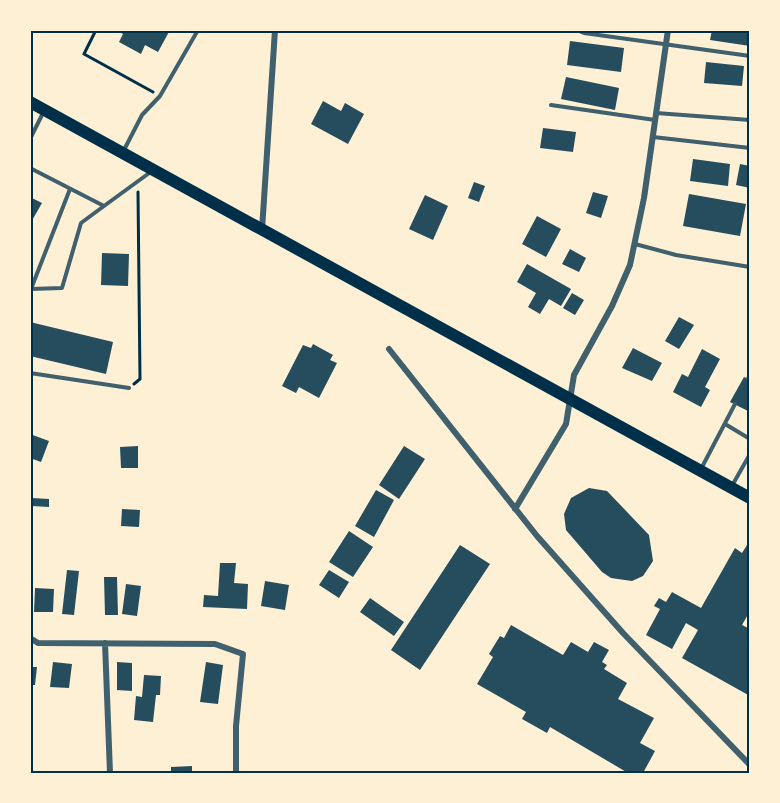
<svg xmlns="http://www.w3.org/2000/svg" width="780" height="803" font-family="Overpass,sans-serif">
<style>
.building{fill:#264d5e}
.lines{fill:none;stroke-linecap:round;stroke-linejoin:round}
.path{stroke:#003049;stroke-width:3}
.service{stroke:#3f606c;stroke-width:4}
.minor{stroke:#3f606c;stroke-width:6}
.primary{stroke:#003049;stroke-width:12}
.neatline{fill:none;stroke:#003049;stroke-width:2}
</style>
<rect width="100%" height="100%" fill="#fdf0d5"/>
<path class="building" d="M117 30H170L158 52 145 45 141 54 119 42 123 34Z
M712 30H750V46L710 40Z
M570 41 624 48 621 72 567 65Z
M706 62 744 66 742 86 704 83Z
M566 77 619 88 615 110 561 99Z
M323 101 341 111 345 103 364 114 348 144 311 124Z
M543 128 576 132 573 152 540 148Z
M693 159 730 164 728 186 690 181Z
M740 164 750 166V188L736 185Z
M474 182 485 186 479 202 468 198Z
M593 192 608 196 601 218 586 213Z
M689 194 746 204 740 236 683 226Z
M425 195 448 206 433 240 409 229Z
M30 197 42 203 30 224Z
M537 216 561 229 546 257 522 244Z
M570 249 586 258 579 272 562 264Z
M102 253 129 254 128 286 101 285Z
M527 264 571 289 561 306 549 299 540 314 528 307 536 293 517 282Z
M572 293 584 300 575 315 563 308Z
M679 317 694 325 679 349 665 341Z
M30 322 113 342 106 374 30 356Z
M313 344 333 355 330 360 337 363 319 398 299 387 296 393 282 386 303 345 311 348Z
M633 348 662 363 652 381 622 368Z
M702 349 720 359 705 387 710 390 701 407 673 392 682 374 688 377Z
M744 377 750 380V412L730 402Z
M30 434 49 441 41 462 30 458Z
M138 446V468H121L120 447Z
M404 446 425 459 399 499 379 485Z
M589 488 607 491 649 535 653 561 643 576 632 581 611 578 602 572 566 530 564 514 571 498Z
M376 490 394 500 374 537 355 526Z
M32 498 49 499V507L32 506Z
M122 509 140 510 139 527 121 526Z
M349 531 373 547 353 577 329 562Z
M460 545 490 564 420 670 391 650Z
M747 545 750 547V611L742 625 750 629V696L682 658 698 630 686 623 672 649 646 635 660 609 654 606 659 598 666 602 672 592 701 608 735 548 742 553Z
M220 563H236L234 583 248 584 247 609 203 607 204 595 218 596Z
M67 570 79 571 74 615 62 614Z
M329 570 349 582 339 598 319 585Z
M104 577H117L118 615H105Z
M265 581 289 585 285 610 261 606Z
M126 584 141 586 137 616 122 614Z
M35 588 54 589 53 612H34Z
M370 598 404 622 394 636 360 612Z
M511 625 563 655 571 642 588 652 594 642 609 650 602 662 607 665 604 669 627 683 618 699 654 718 640 743 655 751 643 773H628L550 727 547 733 522 719 526 712 477 684 493 657 489 654 500 636 504 638Z
M53 662 72 664 69 688 50 687Z
M117 662 132 663V691L117 690Z
M206 662 223 665 218 704 200 702Z
M30 667H37L35 685H30Z
M144 675 161 676 160 695H156L153 722 134 720 136 696 142 697Z
M192 766V773H171V767Z"/>
<g class="lines">
<path class="path" d="M96 30 84 54 153 92
M134 384 140 379 138 192"/>
<path class="service" d="M577 30 584 33 750 56
M551 105 655 120
M656 113 750 120
M653 137 750 148
M30 139 44 111
M124 150 142 115 160 96 198 30
M30 168 104 206 152 171
M635 244 676 255 750 267
M30 289 62 288 81 223 104 206
M31 289 70 189
M30 373 129 388
M748 379 750 375
M725 424 750 439
M701 469 735 404
M733 484 750 454"/>
<path class="minor" d="M262 230 275 30
M389 349 537 536 623 633 750 765
M515 509 566 424 574 375 612 306 630 265 644 198 668 30
M30 638 38 643 215 644 243 654 236 726V773
M105 643 110 773"/>
<path class="primary" d="M30 102 750 498"/>
</g>
<rect width="780" height="803" fill="none" stroke="#fdf0d5" stroke-width="63"/>
<rect x="32" y="32" width="716" height="740" class="neatline"/>
</svg>
